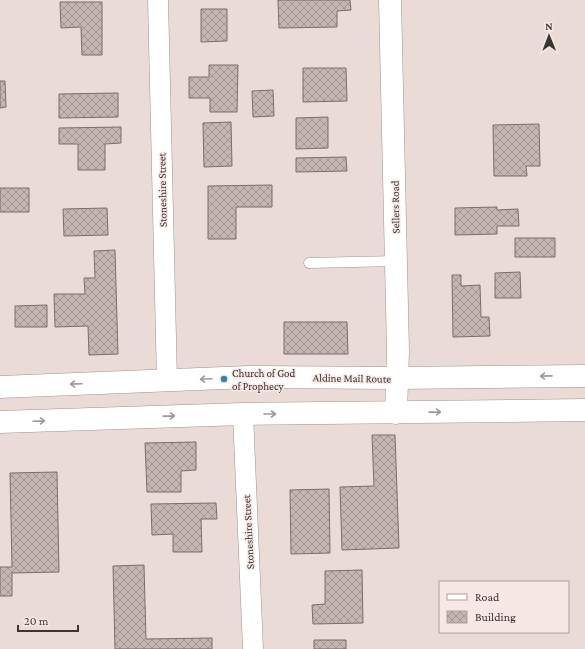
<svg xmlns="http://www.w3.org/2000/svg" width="585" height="649" font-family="'Crimson Pro',serif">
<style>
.building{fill:url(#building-cross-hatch);stroke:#7a6d6a}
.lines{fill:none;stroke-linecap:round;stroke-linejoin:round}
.service-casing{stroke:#9f928f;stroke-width:11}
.minor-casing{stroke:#9f928f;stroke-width:21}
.tertiary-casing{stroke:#9f928f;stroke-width:23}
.secondary-casing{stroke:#9f928f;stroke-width:23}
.service{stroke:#fff;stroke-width:10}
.minor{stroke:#fff;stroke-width:20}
.tertiary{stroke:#fff;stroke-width:22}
.secondary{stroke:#fff;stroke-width:22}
.oneway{stroke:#9c9a98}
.poi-dot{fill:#3883b6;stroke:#f7e8e5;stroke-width:1.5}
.labels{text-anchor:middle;stroke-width:3;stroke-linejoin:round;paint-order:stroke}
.street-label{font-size:11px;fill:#3a3432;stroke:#f7e8e5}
.poi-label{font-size:11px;fill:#3a3432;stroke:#f7e8e5;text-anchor:start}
</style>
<defs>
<pattern id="building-cross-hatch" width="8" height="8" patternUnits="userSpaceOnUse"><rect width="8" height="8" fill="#c4b6b2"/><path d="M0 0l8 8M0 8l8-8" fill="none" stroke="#a09591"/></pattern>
</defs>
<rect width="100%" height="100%" fill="#eadbd7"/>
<path class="building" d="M278 0H350L351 10 337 11V27L279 28Z
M60 2H102V55H82L81 27 61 28Z
M201 9H227V41L201 42Z
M209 65H238L237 112H210V98H189V77H209Z
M303 68H346L347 101 303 102Z
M0 81H5L6 107 0 108Z
M273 90 274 116 253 117 252 91Z
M118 93V117L59 118V94Z
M328 117V148L296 149V118Z
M231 122 232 166 204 167 203 123Z
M539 124 540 166H526L527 176H494L493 125Z
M121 127V143L105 144V170H78V144H59V128Z
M346 157 347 171 296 172V158Z
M272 185V207H236V239H208V186Z
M0 188H29V212H0Z
M497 207V210L518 209 519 226H497V234L455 235V208Z
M107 208 108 235 64 236 63 209Z
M515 238H555V257H515Z
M115 250 118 354 89 355 88 326 55 327 54 294H85L84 278H95L94 251Z
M520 272 521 298H495V273Z
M452 275H461V286L480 285 481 317H489L490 336 453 337Z
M47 305V327H15V306Z
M284 322H347L348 354H284Z
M372 435H395L399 548 342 550 340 487 374 486Z
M196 442V470L181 471V492H147L145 443Z
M57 472 59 572 12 573V596H0V567H12L10 473Z
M329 489 330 553 291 554 290 490Z
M216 503 217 519H201L202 552H173V534L152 535 151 504Z
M144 565 146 639 212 638V649H115L113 566Z
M362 570 363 623 313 624 312 605 325 604V571Z
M314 640H346V649H314Z"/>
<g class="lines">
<g class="service-casing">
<path id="service" d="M309 263 397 261"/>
</g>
<g class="minor-casing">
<path id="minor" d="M158 0 167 381
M243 414 253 649"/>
</g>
<g class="tertiary-casing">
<path id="tertiary" d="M390 0 398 351 396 413"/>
</g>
<g class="secondary-casing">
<path id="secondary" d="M0 387 249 377 397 378 585 376
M0 422 243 414 585 410"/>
</g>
<use href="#service" class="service"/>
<use href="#minor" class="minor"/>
<use href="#tertiary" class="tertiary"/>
<use href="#secondary" class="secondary"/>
</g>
<defs><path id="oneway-shaft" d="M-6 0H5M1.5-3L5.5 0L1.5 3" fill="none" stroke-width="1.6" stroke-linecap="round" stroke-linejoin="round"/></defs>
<g class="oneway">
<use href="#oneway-shaft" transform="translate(546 376) rotate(179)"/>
<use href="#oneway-shaft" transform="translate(206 379) rotate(177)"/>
<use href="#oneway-shaft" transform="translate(76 384) rotate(178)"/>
<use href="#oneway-shaft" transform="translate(435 412) rotate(-1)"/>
<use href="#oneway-shaft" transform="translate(270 414)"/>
<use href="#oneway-shaft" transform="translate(169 416) rotate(-1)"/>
<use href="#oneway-shaft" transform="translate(39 421) rotate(-2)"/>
</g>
<circle class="poi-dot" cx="224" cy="379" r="4"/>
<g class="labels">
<g class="street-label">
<text transform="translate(162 190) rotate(-91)" y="4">Stoneshire Street</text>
<text transform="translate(395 207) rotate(-91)" y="4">Sellers Road</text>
<text transform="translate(352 378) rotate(1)" y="4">Aldine Mail Route</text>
<text transform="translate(248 532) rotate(-93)" y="4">Stoneshire Street</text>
</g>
<g class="poi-label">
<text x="232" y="377">Church of God<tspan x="232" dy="13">of Prophecy</tspan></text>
</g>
</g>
<rect x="439" y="581" width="130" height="52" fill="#f7e8e5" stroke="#aba09d"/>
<rect x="447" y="594" width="20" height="6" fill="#ffffff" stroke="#aba09d"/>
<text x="475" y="601" font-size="12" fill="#3a3432">Road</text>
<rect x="447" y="611" width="20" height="12" fill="url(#building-cross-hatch)" stroke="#aba09d"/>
<text x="475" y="621" font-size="12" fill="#3a3432">Building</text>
<g transform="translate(549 36) rotate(359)" stroke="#f7e8e5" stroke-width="3" paint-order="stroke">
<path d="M0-3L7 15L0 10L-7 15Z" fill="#3a3432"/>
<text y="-6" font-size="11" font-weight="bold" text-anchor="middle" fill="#3a3432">N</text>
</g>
<path d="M18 625v6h60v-6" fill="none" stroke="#3a3432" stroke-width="2"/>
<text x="24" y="625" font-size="12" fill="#3a3432" stroke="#f7e8e5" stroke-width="3" paint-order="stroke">20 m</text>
</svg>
